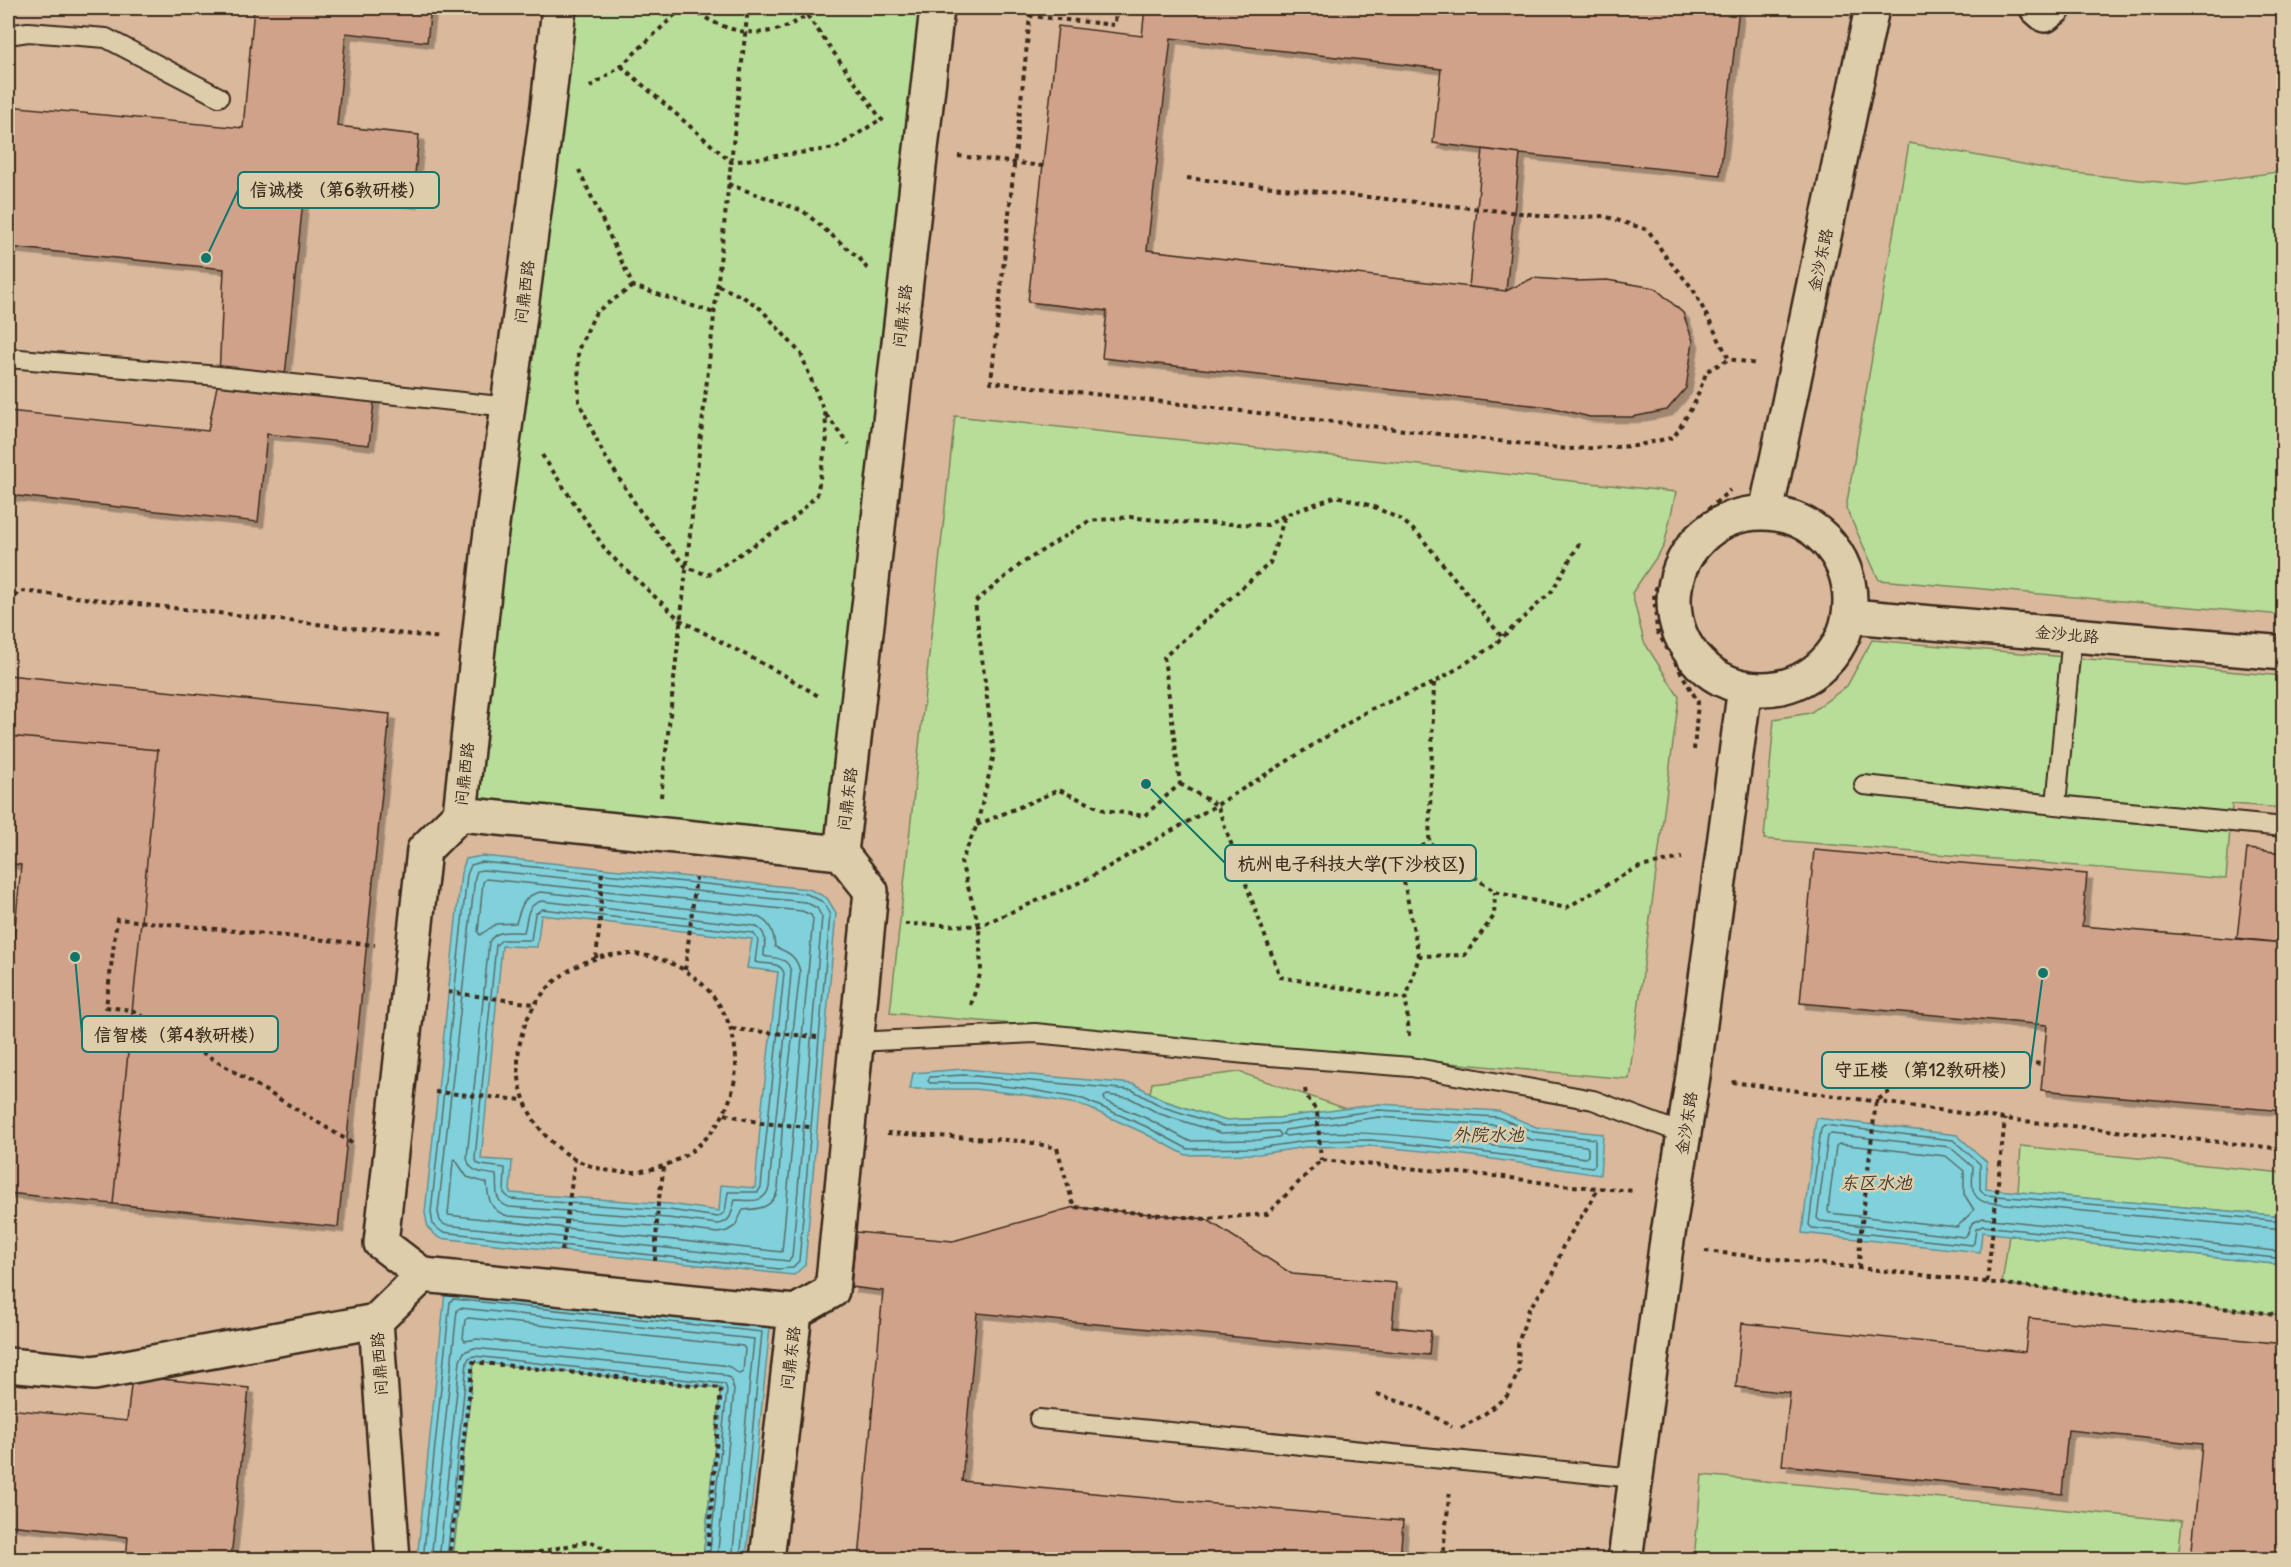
<svg xmlns="http://www.w3.org/2000/svg" width="2291" height="1567" font-family="Delius,'LXGW WenKai TC',sans-serif">
<style>
.built{fill:#d9b89b}
.green{fill:#b7dd98;stroke:#79845b;stroke-width:1.5}
.water{fill:#80d1db;stroke:#648e8f;stroke-width:1.5;fill-rule:evenodd}
.lines{fill:none;stroke-linecap:round;stroke-linejoin:round}
.shore{stroke:#576d6a;stroke-width:1.5}
.building{fill:#d1a28a;stroke:#3b2a1e;stroke-width:1.5;filter:url(#shadow)}
.lane-casing{stroke:#3b2a1e;stroke-width:22}
.street-casing{stroke:#3b2a1e;stroke-width:38}
.path{stroke:#3b2a1e;stroke-width:4;stroke-dasharray:4.5 4.5;stroke-linecap:butt}
.lane{stroke:#decdaa;stroke-width:18}
.street{stroke:#decdaa;stroke-width:33}
.labels{text-anchor:middle;stroke-width:5;stroke-linejoin:round;paint-order:stroke}
.street-label{font-size:16px;fill:#3b2a1e;stroke:#decdaa}
.water-label{font-size:18px;font-style:italic;fill:#423b31;stroke:#decdaa}
.leader{fill:none;stroke:#0f766e;stroke-width:2}
.callout-dot{fill:#0f766e;stroke:#decdaa;stroke-width:2}
.callout{fill:#decdaa;stroke:#0f766e;stroke-width:2}
.callout-label{font-size:18px;text-anchor:middle;font-weight:bold;fill:#3b2a1e}
</style>
<defs>
<filter id="shadow"><feDropShadow dx="5.5" dy="5.5" stdDeviation="0" flood-color="#0004"/></filter>
</defs>
<rect width="100%" height="100%" fill="#e1c6a6"/>
<filter id="ink" filterUnits="userSpaceOnUse"><feTurbulence type="fractalNoise" baseFrequency=".0167" numOctaves="2"/><feDisplacementMap in="SourceGraphic" scale="12" xChannelSelector="R" yChannelSelector="G"/><feConvolveMatrix kernelMatrix="1 2 1 2 8 2 1 2 1" color-interpolation-filters="sRGB"/></filter>
<g filter="url(#ink)">
<path class="built" d="M8 8H2283V1559H8Z"/>
<path class="green" d="M557 8H937L841 853 460 814Z
M1909 143 2065 172 2187 185 2283 171V615L1879 580 1846 508Z
M955 416 1676 492 1664 546 1632 593 1644 642 1679 697 1629 1079 890 1013Z
M1872 640 2283 676V808L2232 804 2226 879 1764 839 1774 719 1810 713 1847 686Z
M1239 1072 1347 1109 1278 1118 1223 1120 1165 1101 1150 1093 1152 1083Z
M2021 1146 2283 1173V1216L2018 1192Z
M2009 1235 2283 1265V1315L2002 1284Z
M473 1362 721 1388 703 1559 453 1560Z
M1702 1475 2182 1521 2178 1559H1694Z"/>
<path class="water" d="M482 856 809 889 827 898 836 913 805 1265 794 1275 439 1238 428 1228 425 1213 461 873 466 859ZM541 915 752 939 747 968 778 972 761 1115 755 1188 721 1185 719 1211 669 1204 510 1193 512 1161 481 1159 502 946 537 947Z
M964 1069 1134 1084 1165 1101 1223 1120 1278 1118 1379 1104 1499 1111 1536 1127 1603 1134 1600 1175 1465 1155 1371 1146 1306 1147 1259 1154 1186 1155 1142 1132 1082 1105 1020 1094 974 1089H910L913 1073Z
M1816 1118 1957 1135 1987 1162 1986 1189 2283 1216V1265L1982 1232 1980 1252 1802 1233Z
M445 1293 770 1327 746 1559H703L721 1388 474 1362 452 1559 417 1560Z"/>
<g class="lines">
<path class="shore" d="M482 862 807 894 823 902 830 915 799 1261 792 1268 779 1269 442 1232 433 1225 431 1212 467 875 471 865Z
M483 870 805 902 817 908 822 917 792 1257 789 1261 445 1225 440 1221 438 1212 475 877 477 871Z
M486 879 802 911 811 915 813 919 782 1252 448 1215 453 1162 455 1159 467 1177 487 1183C488 1199 490 1211 508 1216L667 1227 718 1233 727 1231 735 1226 743 1210C760 1209 773 1208 778 1189L783 1117 800 972C797 956 788 952 775 947 774 932 770 920 754 916L541 892C523 895 521 907 516 923L496 924 480 935 478 932 483 882Z
M542 901 755 926C769 933 764 943 764 956 777 959 789 957 791 973 785 1045 775 1116 769 1188 763 1205 749 1200 735 1200 731 1211 733 1222 718 1224L668 1218 509 1207C492 1201 498 1188 496 1175 483 1172 469 1174 467 1157L489 942C497 928 511 933 524 932 528 919 525 905 542 901Z
M542 909 753 933 758 940 755 962C765 965 780 961 784 973 777 1045 768 1116 761 1187L758 1192H728L725 1212 718 1217 669 1210 510 1199 504 1193 505 1168 481 1165 477 1163 475 1158 496 945 502 940H531L535 914Z
M964 1075 1132 1090 1163 1107 1223 1126 1278 1124 1379 1110 1497 1117 1534 1132 1595 1139V1165L1592 1167 1465 1150 1371 1140 1306 1141 1258 1148 1188 1149 1145 1126 1083 1099 1021 1088 975 1083H930L928 1081 930 1077Z
M1107 1095 1130 1098 1160 1114 1221 1133 1278 1131 1281 1135 1279 1137 1258 1140 1189 1141 1148 1119 1105 1101 1104 1097Z
M1379 1117 1495 1125 1532 1140 1586 1146 1588 1148V1156L1585 1158C1538 1151 1490 1145 1443 1140 1390 1134 1339 1129 1286 1136L1283 1134 1285 1130Z
M1839 1144 1946 1156 1964 1171V1194L1974 1210 1957 1227 1829 1213 1828 1210 1836 1146Z
M2284 1221 1985 1195 1980 1189V1164L1953 1140 1824 1125 1821 1128 1809 1225 1812 1228 1972 1245 1974 1243 1976 1229 1983 1226 2284 1259
M2284 1229 1984 1202C1968 1195 1973 1181 1973 1167L1950 1147 1831 1134 1828 1136 1817 1218 1820 1221 1964 1237 1967 1235 1972 1223 1983 1218 2284 1252
M468 1318 743 1346 745 1349 743 1372 739 1374 730 1367 722 1365 477 1339 465 1341 463 1338 465 1320Z
M423 1560 450 1302 453 1299 762 1332 740 1560
M431 1560 457 1310 460 1308 754 1339 732 1560
M439 1560 460 1361 464 1352 474 1348 721 1374 730 1378 734 1390 717 1560
M447 1560 467 1362 469 1358 474 1356 725 1384 727 1390 709 1560"/>
</g>
<path class="building" d="M254 8H431L427 42 346 33 337 126 419 135 412 203 304 191 285 376 376 385 369 445 267 434 258 522 8 495V411L208 431 219 376 224 269 8 247V106L243 128Z
M1145 8H1739L1720 175 1520 154 1433 143 1441 69 1171 38 1147 250 1506 291 1533 278 1576 281 1607 280 1655 288 1683 313 1693 341 1686 388 1667 410 1632 417H1590L1550 407 1102 358 1107 311 1028 302 1058 26 1142 36Z
M1483 149 1520 154 1506 291 1469 287Z
M8 675 390 714 338 1227 113 1204 158 750 8 736Z
M8 736 158 750 113 1204 8 1193V1002L21 865 8 863Z
M2247 849 2284 853V943L2237 938Z
M1814 850 2087 874 2082 926 2284 943V1111L2041 1090 2047 1025 1800 1003Z
M1074 1207 1206 1219 1292 1274 1396 1283 1392 1327 1431 1331 1429 1355 977 1313 962 1481 1403 1521 1400 1560H859L883 1291 851 1287 856 1232 953 1241Z
M2029 1318 2284 1344V1560H2191L2202 1444 2068 1430 2062 1494 1782 1465 1790 1393 1736 1387 1742 1323 2025 1352Z
M132 1376 249 1388 231 1558 190 1554V1560H126L128 1537 8 1525V1409L127 1421Z"/>
<g class="lines">
<g class="lane-casing">
<path id="lane" d="M8 35 28 32 106 38 219 97
M8 358 219 376 509 407
M2072 635 2056 805 2284 827
M1864 785 2056 805
M856 1042 1035 1033 1256 1055 1411 1067 1593 1100 1684 1134
M1039 1419 1635 1478"/>
</g>
<g class="street-casing">
<path id="street" d="M2037 8 2045 15 2054 8
M1766 512 1872 8
M1674 601a88 88 0 1 1 176 0a88 88 0 1 1-176 0Z
M1851 616 2284 653
M460 814 841 853
M423 1275 795 1312
M8 1365 94 1373 376 1321
M393 1560 376 1321 423 1275 381 1243 424 850 460 814 489 547 547 114 559 8
M767 1560 795 1312 832 1291 871 891 841 853 937 8
M1625 1560 1666 1247 1693 1076 1745 687"/>
</g>
<path class="path" d="M691 8C730 38 777 43 815 8
M802 8 881 119 886 123
M1116 8 1115 25 1030 16 991 382 1568 449 1635 446 1674 437 1694 404 1707 371 1729 359
M621 66 731 162 836 148 881 119
M590 87 621 66 682 8
M958 156 1043 166
M579 170 633 286 714 313
M1187 178 1567 218 1604 216 1648 230 1666 257 1693 289 1729 359 1757 364
M728 184 803 211 861 260 868 270
M633 286 596 312 578 350 579 402 603 453 640 511 686 567 708 575 792 520 817 495 827 438 825 414 801 354 761 309 745 298 717 285
M826 415 849 444
M542 455 607 552 680 620 784 675 820 697
M8 603 21 591 441 638
M1434 683 1429 843 1495 892 1566 908 1636 868 1682 858
M1694 750 1698 702 1657 631 1654 594 1667 559 1687 528 1730 490
M1180 784 1217 805 1280 977 1406 999
M661 797 748 8
M977 825 1059 790 1104 810 1144 816 1180 784 1164 657 1270 563 1285 516
M905 924 979 926 1085 880 1217 805 1369 710 1434 683 1493 646 1552 591 1580 542
M518 1063a109 109 0 1 1 218 0a109 109 0 1 1-218 0Z
M1419 956 1399 857 1429 843
M596 958 600 921 602 868
M685 970 696 878
M448 992 534 1004
M971 1005 981 971 979 926 961 862 977 825 994 754 975 602 1021 564 1089 521 1130 517 1172 522 1268 525 1285 515 1337 496 1372 506 1402 520 1420 536 1502 637
M732 1029 817 1037
M1409 1036 1406 999 1419 956 1465 955 1494 916 1495 892
M1732 1082 2005 1119 2284 1149
M1305 1089 1306 1095 1317 1112 1321 1160
M435 1092 523 1100
M725 1114 761 1123 810 1127
M887 1133 1023 1141 1057 1148 1074 1207 1206 1219 1267 1214 1321 1160 1504 1177 1560 1185 1635 1191
M352 1143 132 1010 106 1007 117 919 375 945
M562 1251 575 1160
M1705 1251 2284 1315
M655 1261 658 1204 664 1167
M1859 1268 1860 1240 1876 1101 1945 1054 2043 1064
M1987 1282 2005 1119
M1377 1394 1421 1409 1452 1427
M1461 1428 1482 1416 1507 1396 1519 1371 1518 1344 1529 1309 1553 1275 1563 1246 1599 1188
M449 1560 473 1362 721 1388 707 1560
M503 1560 590 1541 626 1560
M1442 1560 1450 1490"/>
<use href="#lane" class="lane"/>
<use href="#street" class="street"/>
</g>
</g>
<g class="labels">
<g class="street-label">
<text transform="translate(1820 260) rotate(-78)" y="6">金沙东路</text>
<text transform="translate(524 292) rotate(-83)" y="6">问鼎西路</text>
<text transform="translate(902 316) rotate(-84)" y="6">问鼎东路</text>
<text transform="translate(2067 634) rotate(5)" y="6">金沙北路</text>
<text transform="translate(464 774) rotate(-84)" y="6">问鼎西路</text>
<text transform="translate(847 799) rotate(-83)" y="6">问鼎东路</text>
<text transform="translate(1686 1123) rotate(-81)" y="6">金沙东路</text>
<text transform="translate(790 1358) rotate(-83)" y="6">问鼎东路</text>
<text transform="translate(379 1364) rotate(-94)" y="6">问鼎西路</text>
</g>
<g class="water-label">
<text x="1488" y="1141">外院水池</text>
<text x="1876" y="1189">东区水池</text>
</g>
</g>
<path class="leader" d="M206 258L238 190M1146 784L1225 863M75 957L82 1034M2043 973L2030 1070"/>
<g class="callout-dot">
<circle cx="206" cy="258" r="6"/>
<circle cx="1146" cy="784" r="6"/>
<circle cx="75" cy="957" r="6"/>
<circle cx="2043" cy="973" r="6"/>
</g>
<g class="callout">
<rect x="238" y="172" width="201" height="36" rx="6"/>
<rect x="1225" y="845" width="251" height="36" rx="6"/>
<rect x="82" y="1016" width="196" height="36" rx="6"/>
<rect x="1822" y="1052" width="208" height="36" rx="6"/>
</g>
<g class="callout-label">
<text x="338" y="196">信诚楼 （第6教研楼）</text>
<text x="1351" y="870">杭州电子科技大学(下沙校区)</text>
<text x="180" y="1041">信智楼（第4教研楼）</text>
<text x="1926" y="1076">守正楼 （第12教研楼）</text>
</g>
<rect width="2291" height="1567" fill="none" stroke="#decdaa" stroke-width="30"/>
<rect x="15" y="15" width="2261" height="1537" fill="none" stroke="#3b2a1e" stroke-width="2" filter="url(#ink)"/>
</svg>
